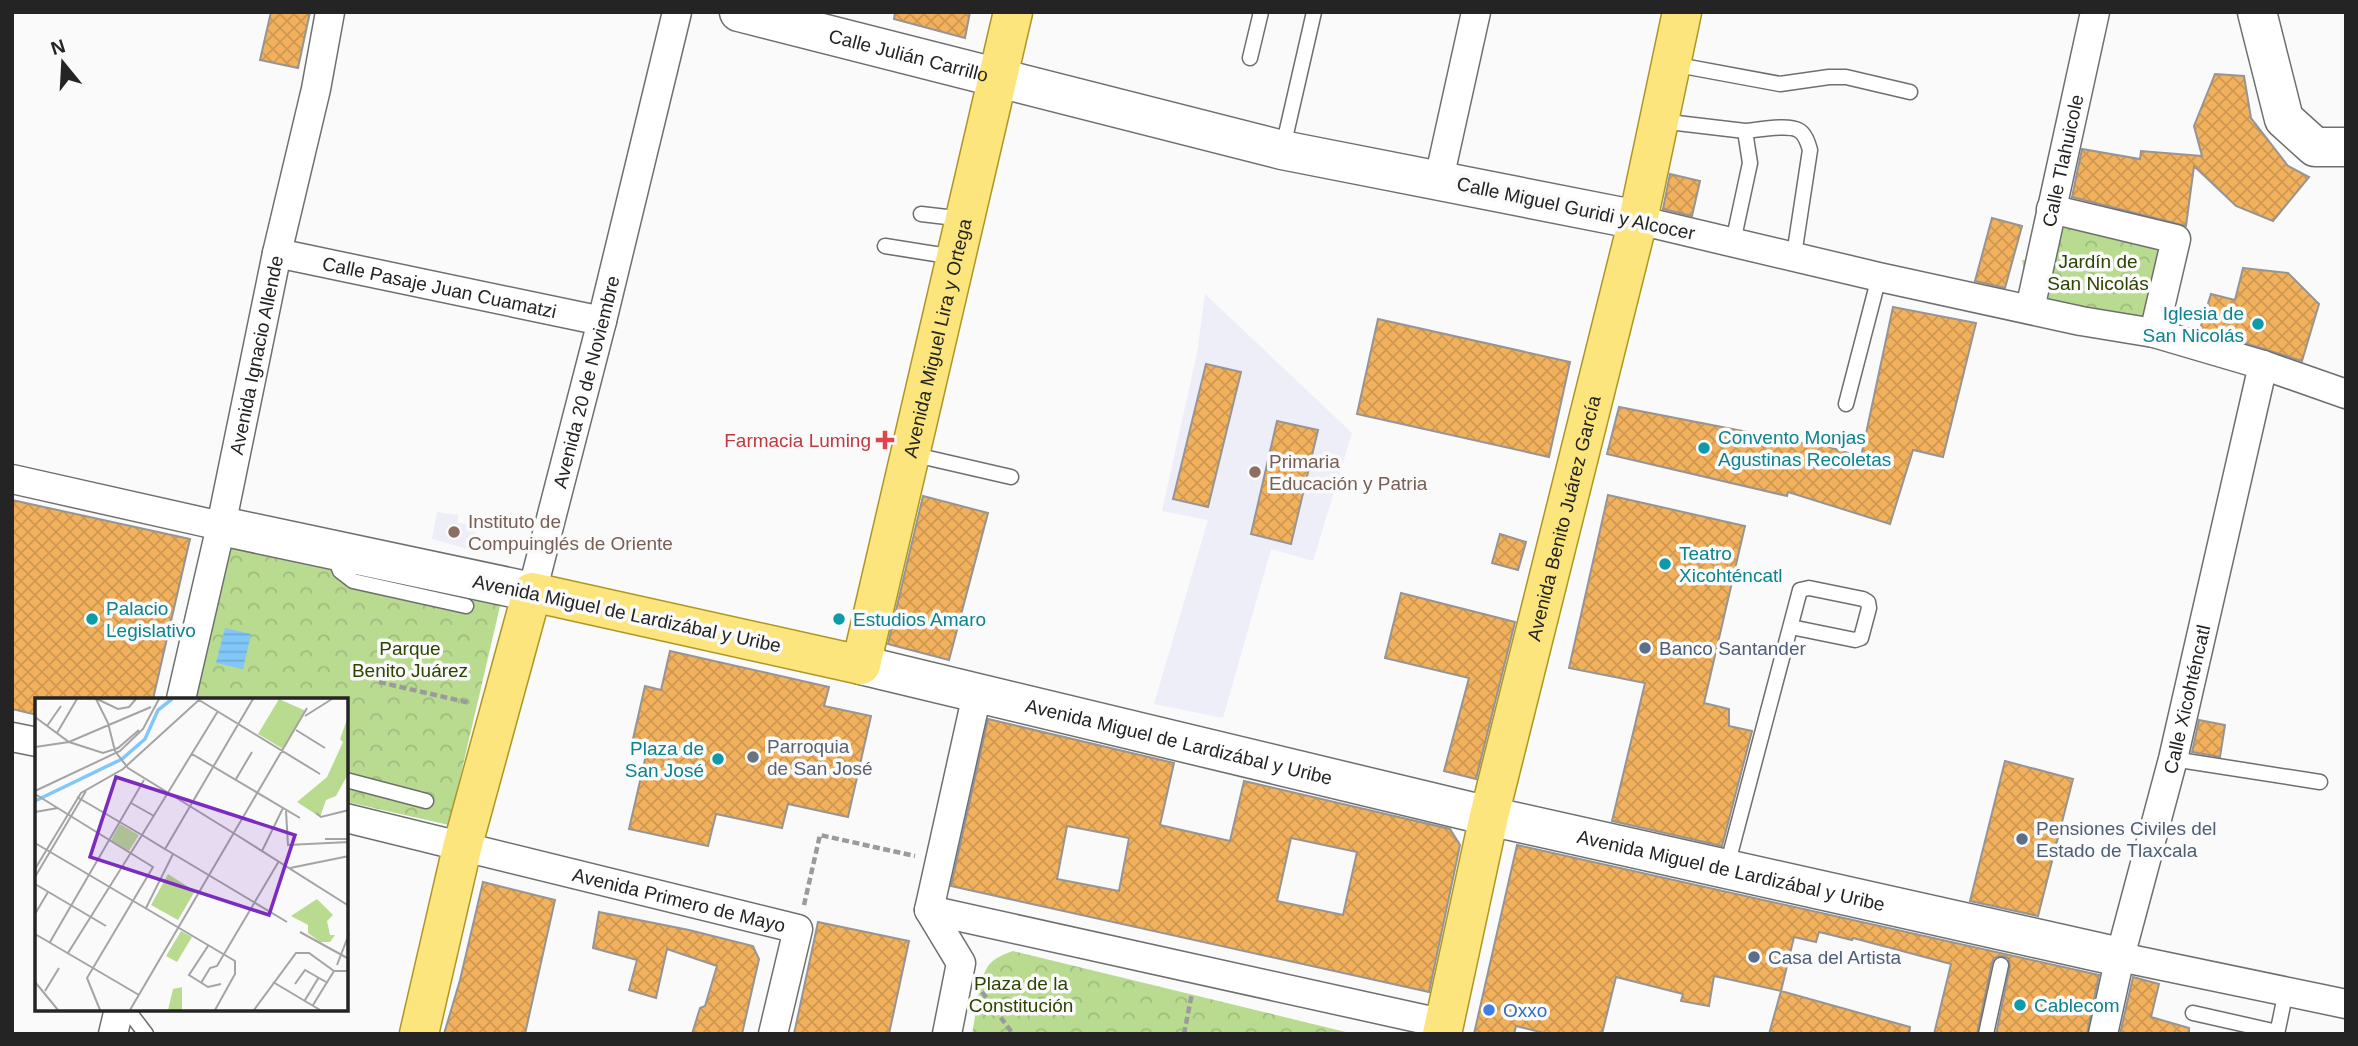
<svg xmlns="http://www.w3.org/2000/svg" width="2358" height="1046" font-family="Arial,sans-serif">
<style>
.built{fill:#edeef7}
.park{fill:url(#park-crowns)}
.water{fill:url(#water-rules)}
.building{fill:url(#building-cross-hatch);stroke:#969594;stroke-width:2;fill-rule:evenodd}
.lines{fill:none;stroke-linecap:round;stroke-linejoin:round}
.lane-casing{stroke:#6f6f70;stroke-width:17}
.street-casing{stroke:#6f6f70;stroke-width:31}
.secondary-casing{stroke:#6f6f70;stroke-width:41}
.primary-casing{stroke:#ae9625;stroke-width:41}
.path{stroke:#9b9b9c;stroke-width:4.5;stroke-dasharray:7 3.5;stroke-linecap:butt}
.lane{stroke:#fff;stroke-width:14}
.street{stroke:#fff;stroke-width:28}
.secondary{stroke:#fff;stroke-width:38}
.primary{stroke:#fbe57c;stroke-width:38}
.culture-dot{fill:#0f9aa8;stroke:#fafafb;stroke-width:2.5}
.health-dot{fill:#e0444e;stroke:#fafafb;stroke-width:2.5}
.education-dot{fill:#8d6e63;stroke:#fafafb;stroke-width:2.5}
.service-dot{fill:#5c6f8a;stroke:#fafafb;stroke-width:2.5}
.worship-dot{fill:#6b7280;stroke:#fafafb;stroke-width:2.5}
.shop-dot{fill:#3f7fe0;stroke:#fafafb;stroke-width:2.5}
.labels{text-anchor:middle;stroke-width:7;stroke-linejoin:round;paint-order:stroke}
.street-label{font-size:19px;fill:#242425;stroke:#fafafb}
.park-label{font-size:19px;fill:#2c4400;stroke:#fafafb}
.culture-label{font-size:19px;fill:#0d838f;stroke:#fafafb;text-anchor:start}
.health-label{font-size:19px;fill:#be3a42;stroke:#fafafb;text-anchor:end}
.education-label{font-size:19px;fill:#785e54;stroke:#fafafb;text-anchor:start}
.service-label{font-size:19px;fill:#4e5e75;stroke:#fafafb;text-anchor:start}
.worship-label{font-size:19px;fill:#5b616d;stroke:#fafafb;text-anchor:start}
.shop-label{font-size:19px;fill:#366cbe;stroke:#fafafb;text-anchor:start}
.inset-river{fill:none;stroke:#82c7fa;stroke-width:3.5}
.inset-road{fill:none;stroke:#a4a4a5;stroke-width:2}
.view{fill:#7b2cbf;fill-opacity:0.15;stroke:#7b2cbf;stroke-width:3.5}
.inset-edge{fill:none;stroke:#242425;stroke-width:3.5}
</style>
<defs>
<pattern id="park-crowns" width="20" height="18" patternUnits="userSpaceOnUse" patternTransform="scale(1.75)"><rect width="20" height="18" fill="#b8db90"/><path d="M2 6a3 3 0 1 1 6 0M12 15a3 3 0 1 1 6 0" fill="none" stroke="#9ebc7c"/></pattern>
<pattern id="water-rules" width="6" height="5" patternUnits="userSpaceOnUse" patternTransform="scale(1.75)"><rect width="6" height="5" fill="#82c7fa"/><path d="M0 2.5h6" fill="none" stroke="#70abd6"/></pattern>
<pattern id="building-cross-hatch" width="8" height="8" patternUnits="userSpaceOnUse" patternTransform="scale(1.75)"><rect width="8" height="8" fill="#f2b15d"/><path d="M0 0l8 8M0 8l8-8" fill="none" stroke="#cf9851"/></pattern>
</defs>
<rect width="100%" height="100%" fill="#fafafb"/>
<path class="built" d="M1205 294 1352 433 1313 561 1271 549 1223 718 1154 704 1208 520 1162 511 1197 353Z
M437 512 458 515V523L477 525 471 550 432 539Z"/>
<path class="park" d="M2051 209 2176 239 2154 333 2030 309 2022 260H2041Z
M232 541 501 602 449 825 347 802 346 699H195Z
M1013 951 1354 1034H972C976 1015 978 981 988 966 994 958 1004 954 1013 951Z"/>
<path class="water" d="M225 628 251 634 243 669 216 663Z"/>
<path class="building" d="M271 12H310L298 68 260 60Z
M895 12H970L965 38 894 19Z
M2215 74 2244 76 2251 118 2288 166 2309 177 2273 221 2236 206 2194 166 2186 226 2072 197 2082 149 2140 159 2141 151 2202 156 2194 126Z
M1670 174 1700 181 1692 216 1663 209Z
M1992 218 2022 226 2005 288 1975 281Z
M2243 268 2288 273 2319 304 2302 361 2200 329 2211 294 2235 300Z
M1893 307 1976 323 1943 457 1913 450 1890 524 1788 492 1787 496 1607 454 1619 407 1810 444V441L1861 457Z
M1378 319 1570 362 1549 457 1357 414Z
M1206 364 1241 372 1208 507 1173 499Z
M1277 421 1318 430 1291 544 1251 534Z
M1608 495 1745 526 1704 703 1729 709V726L1752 731 1722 846 1612 821 1645 683 1569 668Z
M923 496 988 513 949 660 888 644Z
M12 500 190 539 153 699H37V715L12 709Z
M1500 534 1526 542 1518 570 1492 563Z
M1401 593 1515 622 1476 779 1444 771 1469 678 1385 658Z
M670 651 829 687 824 706 871 716 848 817 788 804 782 828 716 814 708 846 629 829 649 742 633 739 645 686 661 690Z
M988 719 1174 763 1160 825 1230 841 1244 781 1450 829 1460 845 1429 992 951 886ZM1067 826 1129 838 1119 891 1057 879ZM1291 838 1357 852 1343 915 1277 901Z
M2199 720 2225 725 2220 757 2192 752Z
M2005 761 2073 779 2038 916 1970 901Z
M1517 845 2099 975 2087 1034H1996L2010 966 2008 958 2002 956 1994 958 1992 963 1977 1034H1934L1951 964 1853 938 1852 940 1819 932 1816 942 1794 937 1781 991 1714 976 1709 1006 1681 1001 1683 994 1616 977 1602 1034H1548L1516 1026 1514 1034H1474Z
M483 882 555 900 525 1034H444L460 980Z
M599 912 689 930 753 946 759 959 742 1034H692L700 1008 705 1006 717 966 667 949 656 998 629 990 637 960 593 948Z
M818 922 909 941 889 1034H794Z
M2133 977 2159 984 2151 1017 2189 1028V1034H2120Z
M1781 991 1910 1027 1909 1034H1769Z"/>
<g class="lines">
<g class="lane-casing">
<path id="lane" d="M1250 58 1261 12
M1672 64 1780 84 1829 77H1846L1910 92
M1660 121 1745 131 1750 163 1733 242
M1745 131C1757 130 1788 124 1798 130 1805 133 1808 143 1810 150L1794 255
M1283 147 1314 12
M921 214 964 219
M885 246 954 257
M1846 404 1879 277
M911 454 1011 477
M334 555 340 571 353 581 466 606
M2173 759 2320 782
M346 780 426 801
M1727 866 1800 590 1809 588 1863 599 1868 602 1869 608 1861 638 1855 640 1791 627
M127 1009 146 1034
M2193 1013 2277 1032
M1986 1034 2001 965
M2277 1034 2286 991"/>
</g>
<g class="street-casing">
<g id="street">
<path d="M1439 179 1476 12"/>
<path d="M2051 209 2176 239 2154 333"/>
<path d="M1638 220 1879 277 2081 321 2154 333 2263 365 2346 394"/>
<path id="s1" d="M277 253 602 321"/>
<path id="s2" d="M2030 309 2095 12"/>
<path d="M12 479 221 526"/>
<path id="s3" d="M532 592 602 321 677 12"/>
<path id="s4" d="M181 699 221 526 277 253 316 89 330 12"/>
<path d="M12 737 37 742"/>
<path id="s5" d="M346 818 798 929 773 1034"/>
<path d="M929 910 1445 1024"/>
<path d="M2120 957 2346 1004"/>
<path d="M113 1034 119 1009"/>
<path d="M947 1034 961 963 929 910 977 694"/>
<path id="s6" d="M2103 1034 2120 957 2173 759 2263 365"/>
</g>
</g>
<g class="secondary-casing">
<g id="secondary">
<path id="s7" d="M739 12 1282 150 1638 220"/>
<path d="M2257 12 2284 119 2315 147H2346"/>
<path d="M221 526 532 592"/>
<path id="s8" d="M861 665 1489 816 2120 957"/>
</g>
</g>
<g class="primary-casing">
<g id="primary">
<path id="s9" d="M419 1034 462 848 532 592 861 665 1013 12"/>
<path id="s10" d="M1442 1034 1489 816 1638 220 1682 12"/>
</g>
</g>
<path class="path" d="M379 682 470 703
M804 905 820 835 915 856
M982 992 1013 1034
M1184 1034 1192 993"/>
<use href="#lane" class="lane"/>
<use href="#street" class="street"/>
<use href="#secondary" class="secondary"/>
<use href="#primary" class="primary"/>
</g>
<g class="culture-dot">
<circle cx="2258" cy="324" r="7"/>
<circle cx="1704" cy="448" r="7"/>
<circle cx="1665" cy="564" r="7"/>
<circle cx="92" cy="619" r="7"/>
<circle cx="839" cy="619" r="7"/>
<circle cx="718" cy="759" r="7"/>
<circle cx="2020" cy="1005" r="7"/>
</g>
<path class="health-dot" d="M881.5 429.5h7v7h7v7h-7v7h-7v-7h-7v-7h7z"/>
<g class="education-dot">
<circle cx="1255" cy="472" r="7"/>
<circle cx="454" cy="532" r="7"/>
</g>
<g class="service-dot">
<circle cx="1645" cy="648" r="7"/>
<circle cx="2022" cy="839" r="7"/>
<circle cx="1754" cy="957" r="7"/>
</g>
<circle class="worship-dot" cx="753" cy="757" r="7"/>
<circle class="shop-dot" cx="1489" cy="1010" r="7"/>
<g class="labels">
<g class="street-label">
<text dy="7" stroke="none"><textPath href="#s7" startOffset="175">Calle Julián Carrillo</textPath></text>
<text dy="7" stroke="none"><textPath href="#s2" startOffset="152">Calle Tlahuicole</textPath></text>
<text transform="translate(1576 208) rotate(12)" y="7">Calle Miguel Guridi y Alcocer</text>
<text dy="7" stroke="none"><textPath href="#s1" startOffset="166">Calle Pasaje Juan Cuamatzi</textPath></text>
<text dy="7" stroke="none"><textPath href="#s9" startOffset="1129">Avenida Miguel Lira y Ortega</textPath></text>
<text dy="7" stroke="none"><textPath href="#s4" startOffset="352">Avenida Ignacio Allende</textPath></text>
<text dy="7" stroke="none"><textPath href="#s3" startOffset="217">Avenida 20 de Noviembre</textPath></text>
<text dy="7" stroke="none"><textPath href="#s10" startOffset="530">Avenida Benito Juárez García</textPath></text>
<text transform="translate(627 613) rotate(12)" y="7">Avenida Miguel de Lardizábal y Uribe</text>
<text dy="7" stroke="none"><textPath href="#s6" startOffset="345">Calle Xicohténcatl</textPath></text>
<text dy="7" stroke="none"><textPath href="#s8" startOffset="327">Avenida Miguel de Lardizábal y Uribe</textPath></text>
<text dy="7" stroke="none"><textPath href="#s8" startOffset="894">Avenida Miguel de Lardizábal y Uribe</textPath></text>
<text dy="7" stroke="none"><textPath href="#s5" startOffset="343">Avenida Primero de Mayo</textPath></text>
</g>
<g class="park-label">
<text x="2098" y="268">Jardín de<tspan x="2098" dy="22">San Nicolás</tspan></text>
<text x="410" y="655">Parque<tspan x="410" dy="22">Benito Juárez</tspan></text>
<text x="1021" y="990">Plaza de la<tspan x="1021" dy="22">Constitución</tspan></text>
</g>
<g class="culture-label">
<text x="2244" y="320" text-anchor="end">Iglesia de<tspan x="2244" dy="22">San Nicolás</tspan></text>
<text x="1718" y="444">Convento Monjas<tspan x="1718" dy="22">Agustinas Recoletas</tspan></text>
<text x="1679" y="560">Teatro<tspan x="1679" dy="22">Xicohténcatl</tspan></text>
<text x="106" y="615">Palacio<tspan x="106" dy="22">Legislativo</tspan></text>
<text x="853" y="626">Estudios Amaro</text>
<text x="704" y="755" text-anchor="end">Plaza de<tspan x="704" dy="22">San José</tspan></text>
<text x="2034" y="1012">Cablecom</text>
</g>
<g class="health-label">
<text x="871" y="447">Farmacia Luming</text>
</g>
<g class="education-label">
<text x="1269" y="468">Primaria<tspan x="1269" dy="22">Educación y Patria</tspan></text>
<text x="468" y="528">Instituto de<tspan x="468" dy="22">Compuinglés de Oriente</tspan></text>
</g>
<g class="service-label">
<text x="1659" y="655">Banco Santander</text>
<text x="2036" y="835">Pensiones Civiles del<tspan x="2036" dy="22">Estado de Tlaxcala</tspan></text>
<text x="1768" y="964">Casa del Artista</text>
</g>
<g class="worship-label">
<text x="767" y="753">Parroquia<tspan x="767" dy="22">de San José</tspan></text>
</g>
<g class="shop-label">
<text x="1503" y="1017">Oxxo</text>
</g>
</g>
<g transform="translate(35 698)">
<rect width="313" height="313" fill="#fafafb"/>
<path d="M313 19 312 78 301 98 291 102 285 119 262 104 292 79 308 44 305 41ZM282 201 298 217 292 223 295 237H300L295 244H285L273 235V227L256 218Z" fill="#b8db90"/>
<path d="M244 1 271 13 248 51 223 36ZM85 126 104 137 94 153 76 142ZM133 176 160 193 143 222 116 207ZM146 233 157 239 142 264 131 258ZM147 289V312H133L138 291Z" fill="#b8db90"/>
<path class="inset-river" d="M0 103 87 61 110 41 123 12 137 1"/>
<path class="inset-road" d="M61 1 73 25 80 53 93 70 200 136M62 1 83 11 94 9 101 1M164 2 285 76M270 18 297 1M0 19 34 44 68 55 83 50 104 32M12 28 26 8M261 32 290 50M22 35 42 1M0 49 34 44 116 9M157 56 265 120M201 81 217 54M0 93 85 53 108 31 124 1M0 96 118 169 52 280 65 312M42 99 107 137 183 13M96 105 119 118M251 113 253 147 314 144M0 114 23 110M281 115 286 119 314 112M200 136 314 208M290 141H314M0 145 200 263V276L180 312M130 151 252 224M227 153 248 110M255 170 314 158M0 171 46 95 88 71 165 1M0 179 51 93M0 186 71 228M111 210 138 156M0 216 13 194M265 234 314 261M0 236 104 297M15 244 109 82M173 248 154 277 173 289 186 286M33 255 107 137 130 151 218 1M302 267 314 236M0 284 23 312M238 284 285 312M166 285 175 270 182 268 244 163M260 286 270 272 291 284M10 293 24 270M270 302 284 279M278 307 299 273M95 312 272 10M219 312 261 255H274L299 273H314"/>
<path class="view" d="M81 79 260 137 234 217 55 159Z"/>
<rect width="313" height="313" class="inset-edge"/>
</g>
<rect width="2358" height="1046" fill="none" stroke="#242425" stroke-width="28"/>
<g transform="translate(63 63) rotate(342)" stroke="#fafafb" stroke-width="5" paint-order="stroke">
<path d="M0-5L12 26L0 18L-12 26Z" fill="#242425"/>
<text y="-10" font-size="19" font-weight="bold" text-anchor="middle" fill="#242425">N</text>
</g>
</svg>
